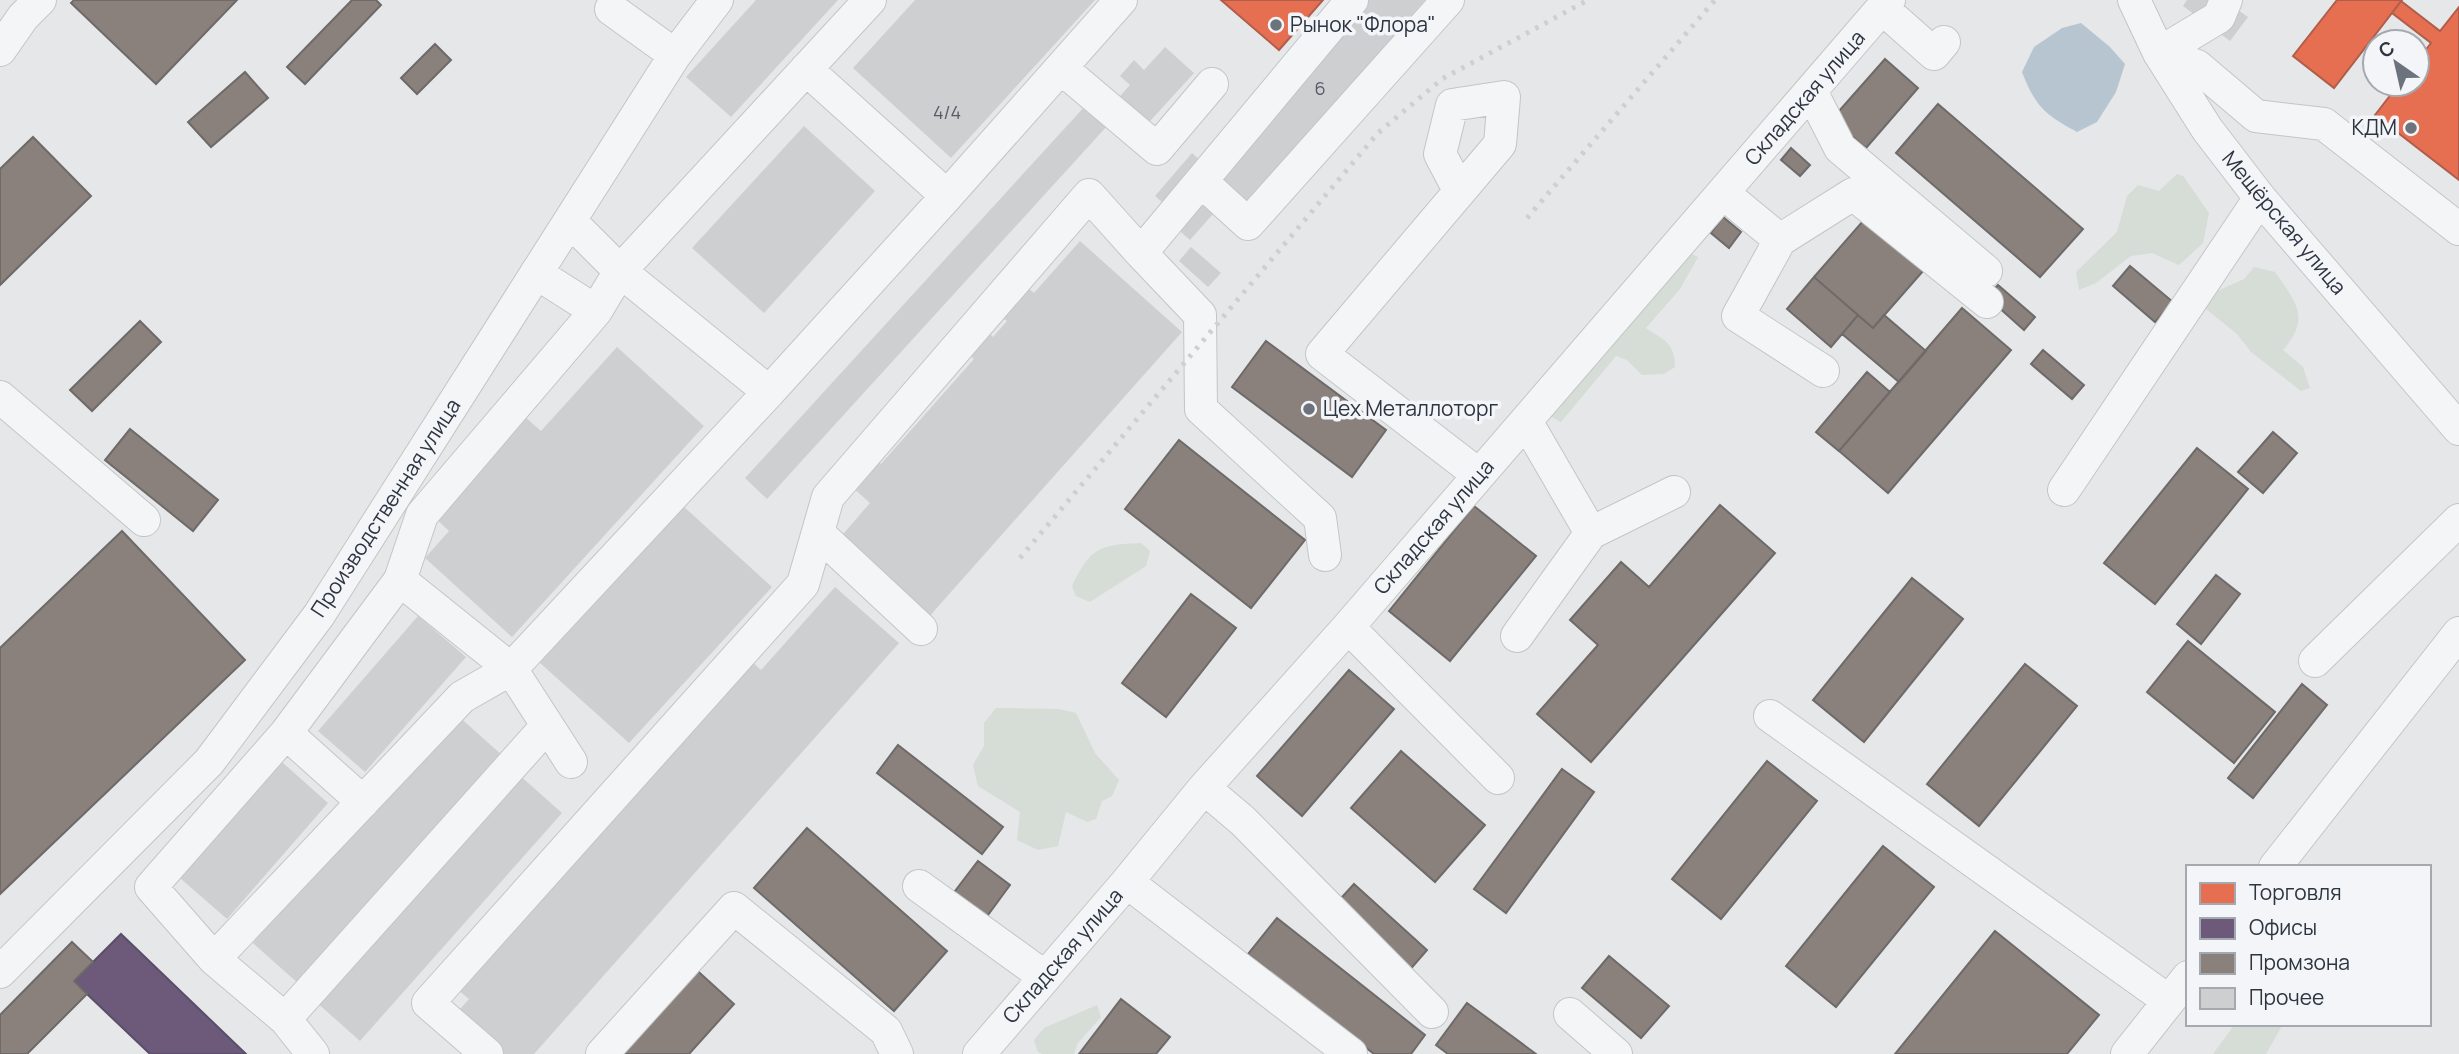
<svg xmlns="http://www.w3.org/2000/svg" width="2459" height="1054" font-family="Manrope,sans-serif">
<style>
.green{fill:#d6dcd6}
.water{fill:#b7c5d0}
.shops{fill:#e76f51;stroke:#af5e4c;stroke-width:2}
.offices{fill:#6d597a;stroke:#5a4e69;stroke-width:2}
.industry{fill:#8a817c;stroke:#6e6a6a;stroke-width:2}
.building{fill:#cecfd1}
.lines{fill:none;stroke-linecap:round;stroke-linejoin:round}
.minor-casing{stroke:#c3c5c7;stroke-width:34}
.minor{stroke:#f4f5f6;stroke-width:32}
.rail{stroke:#cdcfd1;stroke-width:5;stroke-dasharray:3.5 7;stroke-linecap:butt}
.poi-dot{fill:#6d737c;stroke:#f3f5f8;stroke-width:2.5}
.labels{text-anchor:middle;stroke-width:7;stroke-linejoin:round;paint-order:stroke}
.number-label{font-size:18px;fill:#565c66}
.poi-label{font-size:21px;fill:#2d3541;stroke:#f3f5f8;text-anchor:start}
.street-label{font-size:21px;fill:#2d3541;stroke:#f3f5f8}
</style>
<rect width="100%" height="100%" fill="#e5e7e9"/>
<path class="green" d="M2177 174 2183 176 2209 213 2203 243 2179 265 2152 253 2131 256 2096 283 2079 290 2076 272 2117 232 2127 196 2138 185 2159 191Z
M1683 250 1698 257 1680 289 1646 328C1664 340 1675 343 1675 367L1664 374 1642 375 1627 360 1616 356 1561 422 1550 416Z
M2254 267 2275 272C2296 302 2311 318 2283 350L2303 367 2310 388 2301 391 2251 352 2237 334 2206 309 2204 297 2244 279Z
M1141 543 1150 551 1146 566 1090 602 1076 596 1072 586C1091 547 1099 545 1141 543Z
M996 708 1058 709 1076 713 1095 753 1119 780 1112 796 1102 801 1096 819 1087 822 1066 812 1058 846 1038 850 1017 840 1020 812 978 786 973 765 984 746V723Z
M1097 1005 1101 1017 1077 1044 1074 1054H1043L1038 1052 1034 1040 1044 1028Z
M2235 1024H2283L2266 1054H2213Z"/>
<path class="water" d="M2081 23 2110 47 2125 64 2116 92 2097 122 2077 132C2045 115 2035 106 2022 72L2034 47 2062 28Z"/>
<path class="shops" d="M1221 0H1323L1279 50Z
M2337 0H2402L2334 88 2293 56Z
M2401 1 2440 31 2459 7V180L2375 115 2399 84H2417V61L2431 43 2392 13Z"/>
<path class="offices" d="M121 934 246 1054H150L87 994 74 981Z"/>
<path class="industry" d="M74 0H237L156 84 71 3Z
M352 0H376L381 5 305 84 287 67Z
M435 44 451 60 417 94 401 78Z
M1885 59 1918 88 1866 148 1832 119Z
M245 72 268 98 211 147 188 122Z
M1938 104 2083 229 2040 277 1896 153Z
M33 137 91 196 0 285V169Z
M1791 148 1810 165 1800 176 1781 160Z
M1723 217 1741 232 1729 248 1711 233Z
M1864 220 1923 271 1873 328 1814 277Z
M2130 266 2173 302 2155 322 2113 286Z
M1814 277 1858 315 1831 347 1787 309Z
M1998 285 2035 317 2024 330 1987 297Z
M1962 308 2011 350 1888 493 1839 451Z
M1858 315 1873 328 1884 315 1926 351 1899 382 1842 334Z
M140 321 161 342 92 411 70 390Z
M1266 341 1386 430 1352 477 1232 387Z
M2043 350 2084 385 2072 399 2031 364Z
M1867 372 1890 392 1839 451 1816 432Z
M130 429 218 500 193 531 105 460Z
M2273 432 2297 453 2263 493 2238 472Z
M1179 440 1305 540 1251 608 1125 509Z
M2197 448 2248 489 2155 604 2104 563Z
M1720 505 1775 553 1591 762 1537 714 1598 645 1570 620 1621 562 1649 587Z
M1474 506 1536 556 1450 661 1389 611Z
M122 531 245 660 0 894V648Z
M2216 575 2240 594 2201 644 2177 624Z
M1912 578 1963 619 1864 742 1813 700Z
M1191 594 1236 628 1166 717 1122 683Z
M2188 641 2275 712 2234 763 2147 692Z
M2025 664 2077 706 1979 826 1927 784Z
M1349 670 1394 709 1302 816 1257 776Z
M2302 684 2327 705 2253 798 2228 778Z
M898 745 1003 827 982 854 877 773Z
M1401 751 1485 825 1435 882 1351 808Z
M1767 761 1817 801 1721 919 1672 879Z
M1562 769 1594 792 1506 913 1474 889Z
M807 828 947 951 894 1011 754 888Z
M1883 846 1934 887 1836 1007 1786 966Z
M978 861 1010 885 985 919 952 895Z
M1354 884 1427 950 1407 973 1333 907Z
M1277 918 1425 1035 1411 1054H1374L1248 954Z
M1995 931 2099 1015 2067 1054H1895Z
M72 942 93 962 74 981 87 994 27 1054H0V1015Z
M1609 956 1669 1006 1641 1038 1582 988Z
M691 965 734 1004 689 1054H612Z
M1121 999 1170 1037 1156 1054H1079Z
M1467 1003 1536 1054H1448L1436 1045Z"/>
<path class="building" d="M756 0H838L731 117 686 77Z
M915 0H1095L951 158 853 68Z
M1368 0H1425L1246 206 1214 178Z
M2187 0H2224L2248 17 2230 41 2183 6Z
M1165 47 1194 73 1141 131 1112 105 1130 85 1120 76 1134 60 1144 70Z
M1086 105 1108 125 767 499 745 478Z
M804 126 875 191 764 313 692 248Z
M1192 153 1203 163 1172 211 1155 196Z
M1196 200 1213 214 1190 240 1174 226Z
M1080 241 1182 332 927 619 838 540 870 503 852 487 876 460 881 464 974 359 969 355 989 333 993 337 1007 321 1002 317 1028 288 1034 293Z
M1191 247 1221 273 1208 287 1179 261Z
M617 347 704 426 512 637 425 558 449 531 433 516 524 416 541 431Z
M682 505 772 587 629 743 539 662Z
M835 587 899 643 534 1054H494L453 1017 469 999 457 989 750 660 761 670Z
M418 616 466 657 365 772 318 731Z
M456 714 503 756 300 985 253 943Z
M282 762 328 803 227 919 180 878Z
M517 773 562 813 360 1041 315 1001Z"/>
<g class="lines">
<g class="minor-casing">
<path id="minor" d="M2134 0 2159 53 2207 129 2260 198 2459 429
M1882 8 1934 54 1944 42
M611 9 675 55
M0 50 23 17 40 0
M2159 53 2197 66 2256 116 2324 124 2459 229
M2159 53 2219 17 2226 0
M1061 68 1157 149 1212 84
M806 69 947 196 1121 0
M1811 91 1840 148 1986 271
M1201 181 1248 224 1448 0
M1459 190 1440 154 1452 105 1504 97 1500 144 1322 354 1479 475
M1723 193 1780 240 1738 316 1823 371
M570 221 620 271 870 0
M1780 240 1853 194 1987 302
M1141 253 1200 315 1201 409 1320 518 1325 555
M536 273 596 311 620 271 769 392 947 196
M0 397 144 520
M1526 421 1591 533
M2064 490 2260 198
M818 533 921 629
M1348 627 1498 778
M1517 636 1591 533 1674 492
M2315 661 2459 520
M1770 716 2169 1001
M286 733 400 580
M571 762 511 669 400 580 422 515 596 311
M1204 788 1243 821 1432 1012
M2275 867 2459 633
M1127 882 1351 1054
M919 886 1045 977
M214 959 462 697 511 669 769 392
M0 972 209 762 319 615 675 55 717 0
M1570 1014 1616 1054
M285 1019 547 726
M313 1054 285 1019 214 959 151 887 286 733 363 802
M487 1054 428 1003 803 584 828 497 1089 195 1141 253 1352 0
M602 1054 734 908 886 1031 897 1054
M979 1054 1127 882 1204 788 1348 627 1889 0
M2127 1054 2188 977"/>
</g>
<use href="#minor" class="minor"/>
<path class="rail" d="M1527 218 1715 0
M1020 558 1378 133 1442 79 1588 0"/>
</g>
<g class="poi-dot">
<circle cx="1276" cy="25" r="7"/>
<circle cx="2411" cy="128" r="7"/>
<circle cx="1309" cy="409" r="7"/>
</g>
<g class="labels">
<g class="number-label">
<text x="1320" y="95">6</text>
<text x="947" y="119">4/4</text>
</g>
<g class="poi-label">
<text x="1290" y="32">Рынок "Флора"</text>
<text x="2397" y="135" text-anchor="end">КДМ</text>
<text x="1323" y="416">Цех Металлоторг</text>
</g>
<g class="street-label">
<text transform="translate(1805 98) rotate(-49)" y="7">Складская улица</text>
<text transform="translate(2284 223) rotate(50)" y="7">Мещёрская улица</text>
<text transform="translate(386 508) rotate(-57)" y="7">Производственная улица</text>
<text transform="translate(1434 527) rotate(-49)" y="7">Складская улица</text>
<text transform="translate(1063 956) rotate(-49)" y="7">Складская улица</text>
</g>
</g>
<rect x="2186" y="865" width="245" height="161" fill="#f3f5f8" stroke="#a4a8af" stroke-width="2"/>
<rect x="2200" y="883" width="35" height="21" fill="#e76f51" stroke="#a4a8af" stroke-width="2"/>
<text x="2249" y="900" font-size="21" fill="#2d3541">Торговля</text>
<rect x="2200" y="918" width="35" height="21" fill="#6d597a" stroke="#a4a8af" stroke-width="2"/>
<text x="2249" y="935" font-size="21" fill="#2d3541">Офисы</text>
<rect x="2200" y="953" width="35" height="21" fill="#8a817c" stroke="#a4a8af" stroke-width="2"/>
<text x="2249" y="970" font-size="21" fill="#2d3541">Промзона</text>
<rect x="2200" y="988" width="35" height="21" fill="#cecfd1" stroke="#a4a8af" stroke-width="2"/>
<text x="2249" y="1005" font-size="21" fill="#2d3541">Прочее</text>
<g transform="translate(2396 63) rotate(326)"><circle r="33" fill="#f3f5f8" stroke="#a4a8af" stroke-width="2"/>
<path d="M0-5L12 26L0 18L-12 26Z" fill="#6d737c"/>
<text y="-10" font-size="19" font-weight="bold" text-anchor="middle" fill="#2d3541">С</text>
</g>
</svg>
